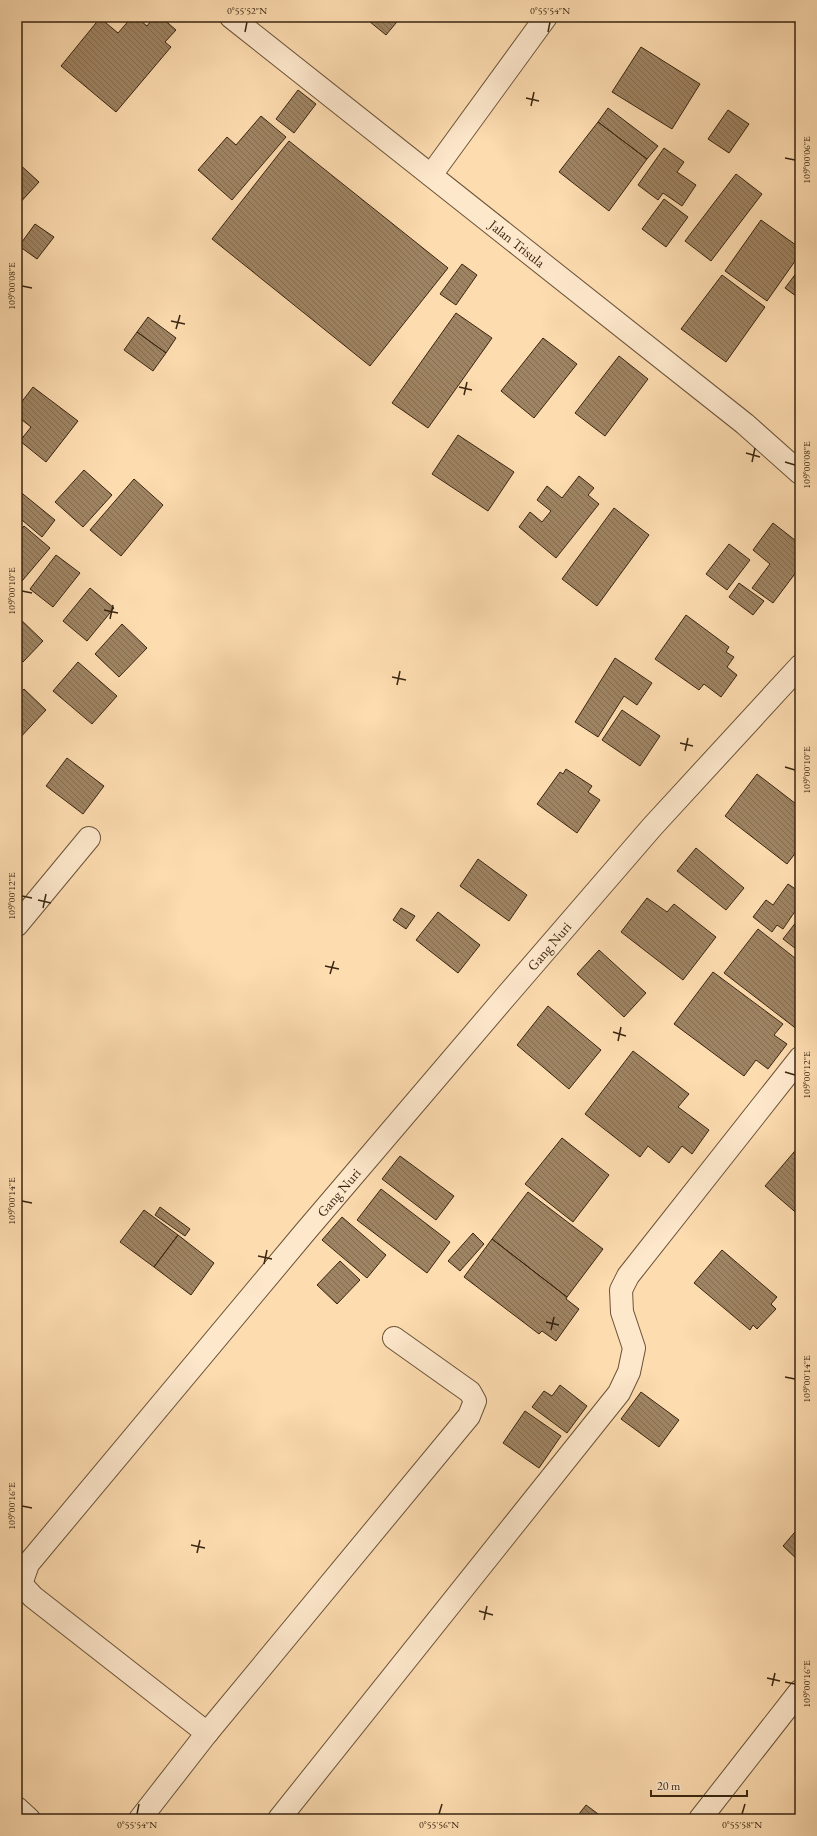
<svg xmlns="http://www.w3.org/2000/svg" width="817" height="1836" font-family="'EB Garamond',serif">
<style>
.building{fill:url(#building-back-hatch);stroke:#392510}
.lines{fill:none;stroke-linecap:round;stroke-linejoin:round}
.minor-casing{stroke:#6a5338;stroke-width:24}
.tertiary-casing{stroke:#6a5338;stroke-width:24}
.minor{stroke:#fee8cc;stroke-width:22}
.tertiary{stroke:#fee8cc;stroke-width:22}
.ticks{fill:none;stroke:#392510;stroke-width:1.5}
.labels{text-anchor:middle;stroke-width:4;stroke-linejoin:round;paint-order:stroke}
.street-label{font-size:14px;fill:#392510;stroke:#fee8cc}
.neatline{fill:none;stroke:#392510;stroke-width:1.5}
.ticks-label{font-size:10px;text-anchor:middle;fill:#392510}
</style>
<defs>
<pattern id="building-back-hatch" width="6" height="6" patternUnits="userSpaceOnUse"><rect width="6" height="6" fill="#9f8463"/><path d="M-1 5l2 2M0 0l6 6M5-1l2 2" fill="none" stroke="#836c50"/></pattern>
</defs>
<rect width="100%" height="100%" fill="#fddcb0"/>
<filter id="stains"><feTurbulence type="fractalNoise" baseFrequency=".005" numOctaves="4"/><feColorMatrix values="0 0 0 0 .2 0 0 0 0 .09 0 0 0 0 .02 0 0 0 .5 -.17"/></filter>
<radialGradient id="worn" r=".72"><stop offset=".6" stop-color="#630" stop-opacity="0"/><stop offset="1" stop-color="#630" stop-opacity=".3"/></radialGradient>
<path class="building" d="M132 17H136L147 26 154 17H161L176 30 165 42 171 47 116 112 61 66 100 18 118 33Z
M364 17H401L386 35Z
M641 47 700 84 672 129 612 92Z
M298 90 316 104 294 133 276 119Z
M608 108 658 146 647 159 598 122Z
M728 110 749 124 729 153 708 139Z
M261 116 286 137 232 200 198 170 227 137 236 145Z
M598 122 647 159 609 211 559 172Z
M289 141 448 268 370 366 212 239Z
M664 148 684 162 677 172 696 185 682 206 663 193 658 200 638 185Z
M17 162 39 182 17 206Z
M736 174 762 194 711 261 685 241Z
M664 199 688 217 666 247 642 229Z
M761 220 800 248V254L767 301 725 271Z
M35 224 54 237 37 259 19 246Z
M462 264 477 275 456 305 440 294Z
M800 268V299L785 288Z
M722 275 765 307 726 362 681 329Z
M456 313 492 338 428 428 392 403Z
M148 317 176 338 166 353 137 332Z
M137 332 166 353 153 371 124 350Z
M543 338 577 364 534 418 501 391Z
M619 356 648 379 605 436 575 413Z
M33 387 78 421 46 462 20 441 31 427 17 416V408Z
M458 435 514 472 488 511 432 474Z
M84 470 112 495 83 527 55 502Z
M579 476 594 488 588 495 599 504 556 558 519 527 530 512 542 522 551 511 537 500 547 486 562 498Z
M134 479 163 505 121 556 90 530Z
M18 490 55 520 42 537 22 520 17 525Z
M614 508 649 535 597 606 562 579Z
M773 523 800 544V567L773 603 752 588 770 564 753 550Z
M24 526 50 548 17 587V534Z
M729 544 750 560 727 590 706 574Z
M56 555 80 573 53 607 30 589Z
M739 583 764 601 753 615 729 597Z
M90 588 114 608 87 641 63 621Z
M686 615 729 647 726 652 734 657 727 667 737 675 721 697 704 684 699 690 655 659Z
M17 616 43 641 23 662 17 656Z
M122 624 147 648 119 677 95 654Z
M615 658 652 683 637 705 624 696 598 737 575 722Z
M78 662 117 696 92 724 53 691Z
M24 689 46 710 17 741V696Z
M622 710 660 736 640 766 602 740Z
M67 758 104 786 83 814 46 786Z
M566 769 592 786 588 792 600 800 577 833 537 804 560 772 563 774Z
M757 774 800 807V847L787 864 725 816Z
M696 848 744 888 726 910 677 871Z
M478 859 527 895 509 921 460 886Z
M788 884 800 892V904L783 929 777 925 772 932 753 917 766 900 773 905Z
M647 898 667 912 674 904 716 937 683 980 621 932Z
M401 908 415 916 406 929 393 920Z
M438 912 480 945 458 973 416 940Z
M800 917V952L783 939Z
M758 929 800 962V1027L798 1030 724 973Z
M599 950 646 993 624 1017 577 974Z
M713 972 783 1024 774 1035 787 1044 768 1069 756 1060 744 1076 674 1024Z
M548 1006 601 1050 569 1089 517 1045Z
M633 1051 689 1094 678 1107 709 1130 692 1154 682 1146 669 1163 648 1146 640 1157 585 1114Z
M562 1138 609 1175 573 1222 525 1184Z
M800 1145V1216L765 1186Z
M400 1156 454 1196 436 1220 382 1179Z
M381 1189 450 1242 427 1273 357 1220Z
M528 1192 603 1249 567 1297 492 1239Z
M160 1207 190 1229 185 1236 155 1215Z
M144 1210 178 1235 154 1267 120 1242Z
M342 1217 386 1255 367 1278 322 1240Z
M473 1233 484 1244 460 1271 448 1261Z
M178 1235 214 1263 191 1295 154 1267Z
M492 1239 567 1297 566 1299 579 1309 556 1341 542 1331 539 1334 464 1277Z
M722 1250 777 1297 771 1304 776 1309 757 1329 753 1325 750 1330 694 1283Z
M340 1261 360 1280 337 1304 317 1285Z
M560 1385 587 1406 567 1433 532 1407 544 1391 552 1396Z
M641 1392 679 1420 659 1447 621 1419Z
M525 1411 561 1436 539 1468 503 1443Z
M800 1526V1562L783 1546Z
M586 1805 605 1819H575Z"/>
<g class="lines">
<g class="minor-casing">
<g id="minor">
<path d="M431 175 546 17"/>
<path d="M17 925 89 838"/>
<path id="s1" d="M207 1733 33 1597 21 1584 28 1564 305 1232 507 995 652 827 800 666"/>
<path d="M17 1808 29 1819"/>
<path d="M140 1819 207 1733 469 1416 475 1401 470 1392 394 1338"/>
<path d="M279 1819 619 1393 629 1372 634 1348 622 1312 621 1290 628 1276 800 1058"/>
<path d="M700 1819 800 1691"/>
</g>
</g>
<g class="tertiary-casing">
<g id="tertiary">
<path id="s2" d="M231 17 745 424 800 473"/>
</g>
</g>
<use href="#minor" class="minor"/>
<use href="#tertiary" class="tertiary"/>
</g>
<path class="ticks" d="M245 32 247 22M548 32 550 22M526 98 539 101M531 106 534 92M785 158 795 160M22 286 32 288M171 321 185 324M176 329 180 315M459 387 472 390M464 395 467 382M746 453 760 457M752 462 755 448M785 462 795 465M22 591 32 593M104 610 118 613M110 619 113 605M392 677 406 680M397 685 400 671M680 743 693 746M685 751 688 738M785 767 795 770M22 896 32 898M38 900 51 903M43 908 46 894M325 966 339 969M330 974 334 961M613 1032 626 1036M618 1041 621 1027M785 1072 795 1075M22 1201 32 1203M258 1256 272 1259M264 1264 267 1250M546 1322 559 1325M551 1330 554 1317M785 1377 795 1379M22 1506 32 1508M191 1545 205 1548M197 1553 200 1540M479 1611 493 1615M484 1620 487 1606M767 1678 780 1681M785 1682 795 1684M772 1686 775 1673M137 1814 139 1804M439 1814 442 1804M742 1814 745 1804"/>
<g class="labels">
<g class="street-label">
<text dy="5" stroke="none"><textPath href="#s2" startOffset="365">Jalan Trisula</textPath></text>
<text dy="5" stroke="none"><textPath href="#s1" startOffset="1068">Gang Nuri</textPath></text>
<text dy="5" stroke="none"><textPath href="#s1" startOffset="744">Gang Nuri</textPath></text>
</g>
</g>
<rect width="817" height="1836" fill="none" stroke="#fddcb0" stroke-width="44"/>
<path d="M651 1790v6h96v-6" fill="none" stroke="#392510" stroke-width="2"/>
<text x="657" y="1790" font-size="12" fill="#392510" stroke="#fee8cc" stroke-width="3" paint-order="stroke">20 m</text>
<rect x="22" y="22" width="773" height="1792" class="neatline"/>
<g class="ticks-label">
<text x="247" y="14">0°55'52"N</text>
<text x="550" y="14">0°55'54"N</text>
<text transform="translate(806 160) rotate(-90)" y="4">109°00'06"E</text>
<text transform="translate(11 286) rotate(-90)" y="4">109°00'08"E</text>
<text transform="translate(806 465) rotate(-90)" y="4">109°00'08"E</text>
<text transform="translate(11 591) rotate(-90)" y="4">109°00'10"E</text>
<text transform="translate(806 770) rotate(-90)" y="4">109°00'10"E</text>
<text transform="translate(11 896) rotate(-90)" y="4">109°00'12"E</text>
<text transform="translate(806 1075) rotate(-90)" y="4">109°00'12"E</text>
<text transform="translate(11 1201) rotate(-90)" y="4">109°00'14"E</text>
<text transform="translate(806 1379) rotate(-90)" y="4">109°00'14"E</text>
<text transform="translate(11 1506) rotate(-90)" y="4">109°00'16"E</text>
<text transform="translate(806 1684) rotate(-90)" y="4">109°00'16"E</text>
<text x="137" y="1828">0°55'54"N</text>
<text x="439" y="1828">0°55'56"N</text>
<text x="742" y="1828">0°55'58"N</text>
</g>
<rect width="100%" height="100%" filter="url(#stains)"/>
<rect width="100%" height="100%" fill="url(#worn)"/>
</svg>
